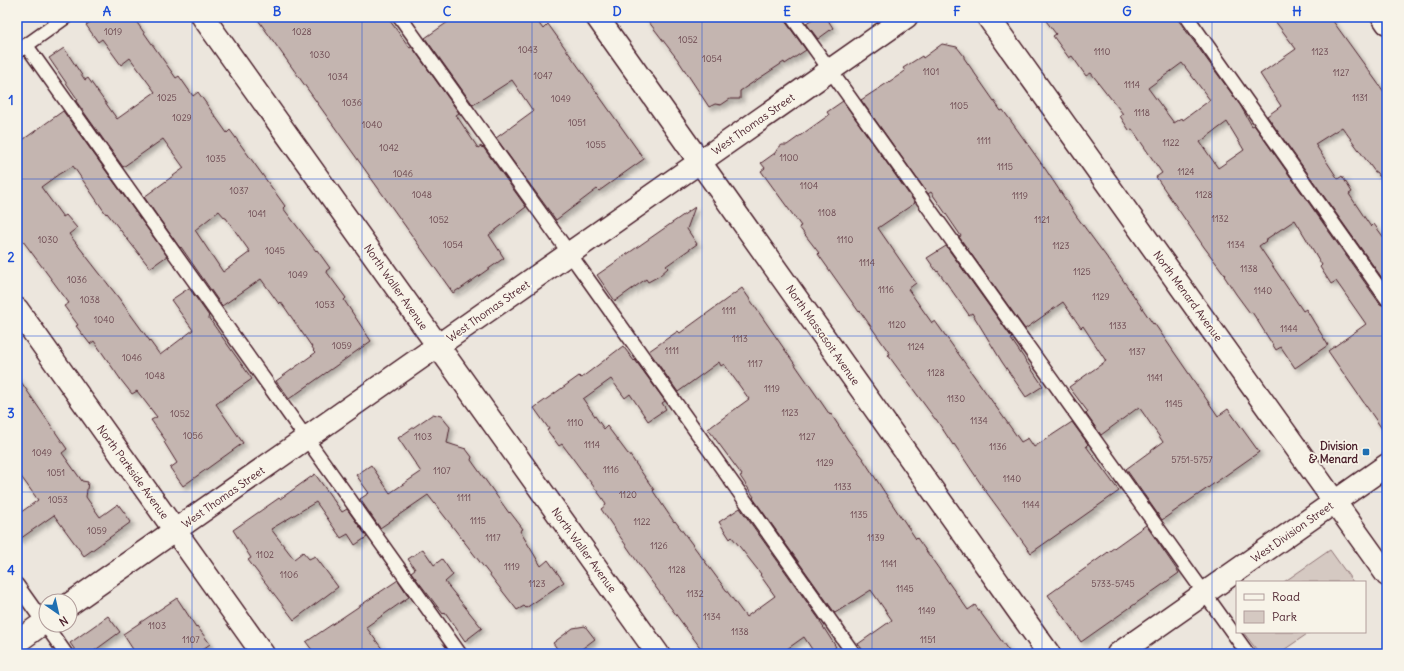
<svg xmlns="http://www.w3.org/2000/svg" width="1404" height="671" font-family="Delius,sans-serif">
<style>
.green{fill:#d5c9c2;stroke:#907476}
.building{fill:#c4b5b0;stroke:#4a1f2b;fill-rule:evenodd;filter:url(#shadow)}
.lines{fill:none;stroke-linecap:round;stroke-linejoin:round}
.service-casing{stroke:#4a1f2b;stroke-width:16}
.minor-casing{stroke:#4a1f2b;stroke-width:25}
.secondary-casing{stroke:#4a1f2b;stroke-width:25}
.service{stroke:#f7f3e8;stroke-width:13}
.minor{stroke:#f7f3e8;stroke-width:22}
.secondary{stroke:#f7f3e8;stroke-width:22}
.grid{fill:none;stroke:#1d4ed8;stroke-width:1;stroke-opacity:0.55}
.poi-dot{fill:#1f6fb2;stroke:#f7f3e8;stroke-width:1.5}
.labels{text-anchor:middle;stroke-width:3.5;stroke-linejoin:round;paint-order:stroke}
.number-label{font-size:9px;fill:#68444c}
.street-label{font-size:11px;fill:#4a1f2b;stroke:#f7f3e8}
.poi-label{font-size:11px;font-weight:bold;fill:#4a1f2b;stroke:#f7f3e8;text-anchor:end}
.neatline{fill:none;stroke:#1d4ed8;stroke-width:1.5}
.grid-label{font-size:13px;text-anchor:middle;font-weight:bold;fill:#1d4ed8}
</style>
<defs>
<filter id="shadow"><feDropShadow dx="3.5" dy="3.5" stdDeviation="2" flood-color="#0004"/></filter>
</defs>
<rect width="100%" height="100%" fill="#ece6dd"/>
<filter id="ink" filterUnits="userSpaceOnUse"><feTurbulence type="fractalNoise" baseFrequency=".025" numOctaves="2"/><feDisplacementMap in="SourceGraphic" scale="8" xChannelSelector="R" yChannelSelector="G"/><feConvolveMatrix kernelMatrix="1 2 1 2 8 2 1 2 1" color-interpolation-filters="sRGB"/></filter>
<g filter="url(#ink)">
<path class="green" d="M1330 550 1353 582H1284Z
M1243 632H1310L1278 654H1260Z"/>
<path class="building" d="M98 17H133L176 78 179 76 193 96 198 92 227 133 230 130 285 206 283 208 316 251 317 250 330 268 326 271 346 298 344 300 371 341 289 399 276 381 315 353 313 351 314 350 281 302 279 304 261 279 222 306 181 247 180 248 144 197 184 168 163 139 123 167 76 101 78 100 49 58 64 48 85 80 88 78 117 119 155 92 130 58 121 65 102 39 98 42 86 25ZM219 211 225 218H226L250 252 223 272 195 230Z
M256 17H387L410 48 412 47 459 113 456 115 478 148 481 146 482 148 483 147 526 207 489 235 504 258 459 290V289L453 293Z
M455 17H534L543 29 548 24 644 159 599 191 597 189 556 220 496 138 533 111 512 80 473 105 425 38Z
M645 17H782L806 50 785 64 784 62 740 91V99H730L721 105 715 104 709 107 678 60Z
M816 17H826L833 28 818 39 806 23Z
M1043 17H1176L1240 105 1252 126 1254 125 1380 304 1387 307V436L1328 351 1366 324 1336 281 1331 284 1320 267 1322 265 1295 220 1265 240 1266 241 1259 246 1303 311 1306 309 1328 345 1295 368 1281 347 1276 350 1252 312 1250 313 1236 294 1224 276 1225 275 1204 247 1156 177 1162 173 1132 129 1129 130 1120 116 1123 114 1091 73 1086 76 1072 56 1069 58 1053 36 1056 34ZM1182 63 1210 100 1183 120 1182 118 1174 123 1148 88ZM1227 122 1244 150 1218 168 1200 142Z
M1272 17H1330L1387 96V186L1376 172H1375L1342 127 1315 144 1338 179 1342 176 1352 192 1349 194 1371 227 1374 224 1387 242V285L1267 116 1281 106 1260 74 1296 49Z
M942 44 957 47 964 56V58L1001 111 1003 110 1046 170 1077 217 1114 267 1153 324 1154 323 1218 416 1228 409 1259 452 1162 520 1126 469 1163 442 1139 407 1101 435 1086 414 1088 412 1069 387 1106 361 1083 326 1081 328 1063 302 1025 329 959 237 961 236 931 192 928 194 861 100 901 74 905 71 903 68 922 56 923 58Z
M843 101 915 203 878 228 916 283 908 289 932 323 935 321 1021 442 1028 438 1034 447 1072 422 1088 444 1086 446 1119 491 1031 553 987 493 954 444 953 445 936 419H935L888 355 890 354 860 311 859 312 818 254 819 253 799 227 801 226 761 171 765 168 761 163 775 153 778 148 782 145H787L829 115 827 112Z
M63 111 167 256 150 268 107 213 106 214 73 166 59 174 41 187 63 217 66 215 77 228 69 234 118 297 160 355 193 330 171 300 189 288 209 316 208 317 252 379 216 404 243 443 183 486 170 468 177 463 164 442 166 441 151 420 157 417 137 391 132 394 121 380 94 341 90 344 76 326 78 325 64 306 69 303 17 233V144Z
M695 207 687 229 697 244 666 266 668 268 659 276 648 282 646 279 615 301 597 275Z
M946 246 1012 338 1011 339 1043 386 1026 397 1002 362 972 313 969 315 938 271 937 272 927 258Z
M742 288 830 415 831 414 848 440 863 459 902 519V518L916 539 917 538 968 610 975 605 1011 654H866L858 644 892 620 871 590 835 613 753 498 754 497 740 476 742 475 708 429 749 399 724 364 721 366 719 362 678 392 649 351 678 331 680 333Z
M623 346 634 361 635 360 665 401 662 403 666 409 648 421 630 394 625 398 611 379 583 399 604 429 607 426 628 454H629L654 490 653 491 674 522 675 521 746 617 775 596 760 575 761 574 732 537 730 539 719 522 740 508 821 622H820L836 647 826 654H815L804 637 780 654H705L643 570 601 509 606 505 603 499 562 444 559 446 547 430 549 429 534 408 579 376 581 378Z
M17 376 67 449 62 453 82 481 88 482 86 497 100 517 118 504 131 522 84 556 54 515 17 541V515L38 500 17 471Z
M433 414 441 416 450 427 447 443 466 449 472 457 471 460 509 513 510 512 523 529 520 531 541 566 548 560 564 582 526 608 524 606 517 610 428 495 380 528 360 499 369 493 356 475 371 465 390 493 421 472 398 438Z
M315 474 342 512 347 509 367 537 355 545 348 534 341 538 316 502 271 529 294 559 303 552 309 559 315 556 338 587 294 620 248 560 251 558 233 530 279 498 280 499Z
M1146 525 1179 573 1081 642 1048 595Z
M423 549 434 565 442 559 453 575 445 582 482 628 465 641 445 612 443 614 411 572 415 569 408 559Z
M398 580 409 597 366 627 386 654H315L306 642Z
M177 598 196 627 197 626 210 644 196 654H136L123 634Z
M108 616 120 632 90 654H78L70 643Z
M585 626 595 639 575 654H561L553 643 573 628Z"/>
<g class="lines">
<g class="service-casing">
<path id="service" d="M400 17 587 278 854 654
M792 17 1248 654
M1187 17 1387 299
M26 45 460 654
M17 52 66 17
M17 585 66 654"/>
</g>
<g class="minor-casing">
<path id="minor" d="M203 17 658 654
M597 17 1049 654
M988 17 1387 575
M1383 17 1387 23
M17 309 263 654
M70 604 906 17
M17 642 46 621"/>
</g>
<g class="secondary-casing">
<path id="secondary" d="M1118 654 1387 465"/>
</g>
<use href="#service" class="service"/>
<use href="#minor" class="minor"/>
<use href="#secondary" class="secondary"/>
</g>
</g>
<path class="grid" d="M192 17V654M362 17V654M532 17V654M702 17V654M872 17V654M1042 17V654M1212 17V654M17 179H1387M17 336H1387M17 492H1387"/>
<rect class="poi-dot" x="1362" y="448" width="8" height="8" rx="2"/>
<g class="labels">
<g class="number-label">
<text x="113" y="35">1019</text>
<text x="302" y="35">1028</text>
<text x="688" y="43">1052</text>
<text x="528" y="53">1043</text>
<text x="1102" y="55">1110</text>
<text x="1320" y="55">1123</text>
<text x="320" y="58">1030</text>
<text x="712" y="62">1054</text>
<text x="931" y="75">1101</text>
<text x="1341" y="76">1127</text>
<text x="543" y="79">1047</text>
<text x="338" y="80">1034</text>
<text x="1132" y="88">1114</text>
<text x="167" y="101">1025</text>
<text x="1360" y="101">1131</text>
<text x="561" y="102">1049</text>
<text x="352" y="106">1036</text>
<text x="959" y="109">1105</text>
<text x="1142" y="116">1118</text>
<text x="182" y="121">1029</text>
<text x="577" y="126">1051</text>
<text x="372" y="128">1040</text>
<text x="984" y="144">1111</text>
<text x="1171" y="146">1122</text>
<text x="596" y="148">1055</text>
<text x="389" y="151">1042</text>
<text x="789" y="161">1100</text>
<text x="216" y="162">1035</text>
<text x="1005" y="170">1115</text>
<text x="1186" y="175">1124</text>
<text x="403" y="177">1046</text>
<text x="809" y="189">1104</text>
<text x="239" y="194">1037</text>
<text x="422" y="198">1048</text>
<text x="1204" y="198">1128</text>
<text x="1020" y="199">1119</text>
<text x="827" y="216">1108</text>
<text x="257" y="217">1041</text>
<text x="1220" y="222">1132</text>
<text x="439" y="223">1052</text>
<text x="1042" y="223">1121</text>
<text x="48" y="243">1030</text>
<text x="845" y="243">1110</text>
<text x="453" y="248">1054</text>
<text x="1236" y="248">1134</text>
<text x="1061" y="249">1123</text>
<text x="275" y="254">1045</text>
<text x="867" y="266">1114</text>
<text x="1249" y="272">1138</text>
<text x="1082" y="275">1125</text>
<text x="298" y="278">1049</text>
<text x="77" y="283">1036</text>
<text x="886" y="293">1116</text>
<text x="1263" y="294">1140</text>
<text x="1101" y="300">1129</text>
<text x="90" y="303">1038</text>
<text x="325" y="308">1053</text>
<text x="729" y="314">1111</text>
<text x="104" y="323">1040</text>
<text x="897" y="328">1120</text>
<text x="1118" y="329">1133</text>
<text x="1289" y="332">1144</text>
<text x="740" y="342">1113</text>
<text x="342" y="349">1059</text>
<text x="916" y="350">1124</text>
<text x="672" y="354">1111</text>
<text x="1137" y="355">1137</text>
<text x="132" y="361">1046</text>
<text x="755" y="367">1117</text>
<text x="936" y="376">1128</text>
<text x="155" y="379">1048</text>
<text x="1155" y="381">1141</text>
<text x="772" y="392">1119</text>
<text x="956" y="402">1130</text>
<text x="1174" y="407">1145</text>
<text x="790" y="416">1123</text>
<text x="180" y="417">1052</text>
<text x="979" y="424">1134</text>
<text x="575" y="426">1110</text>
<text x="193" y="439">1056</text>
<text x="423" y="440">1103</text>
<text x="807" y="440">1127</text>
<text x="592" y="448">1114</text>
<text x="998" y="450">1136</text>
<text x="42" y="456">1049</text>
<text x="1192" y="463">5751-5757</text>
<text x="825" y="466">1129</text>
<text x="611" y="473">1116</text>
<text x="442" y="474">1107</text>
<text x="56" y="476">1051</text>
<text x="1012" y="482">1140</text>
<text x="843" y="490">1133</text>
<text x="628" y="498">1120</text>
<text x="464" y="501">1111</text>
<text x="58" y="503">1053</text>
<text x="1031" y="508">1144</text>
<text x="859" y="518">1135</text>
<text x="478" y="524">1115</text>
<text x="642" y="525">1122</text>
<text x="97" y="534">1059</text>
<text x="493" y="541">1117</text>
<text x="876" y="541">1139</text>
<text x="659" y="549">1126</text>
<text x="265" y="558">1102</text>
<text x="889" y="567">1141</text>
<text x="512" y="570">1119</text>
<text x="677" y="573">1128</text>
<text x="289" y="578">1106</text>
<text x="537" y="587">1123</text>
<text x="1113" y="587">5733-5745</text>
<text x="905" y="592">1145</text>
<text x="695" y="597">1132</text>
<text x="927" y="614">1149</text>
<text x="712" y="620">1134</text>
<text x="157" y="629">1103</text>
<text x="740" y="635">1138</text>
<text x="191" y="643">1107</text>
<text x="928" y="643">1151</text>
</g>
<g class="street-label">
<text transform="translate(753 124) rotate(-35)" y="4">West Thomas Street</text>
<text transform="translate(396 287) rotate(55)" y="4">North Waller Avenue</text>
<text transform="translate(1188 296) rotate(54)" y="4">North Menard Avenue</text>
<text transform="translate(488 311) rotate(-35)" y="4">West Thomas Street</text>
<text transform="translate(823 335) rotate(55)" y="4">North Massasoit Avenue</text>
<text transform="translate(133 472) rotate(54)" y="4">North Parkside Avenue</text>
<text transform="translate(223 497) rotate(-35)" y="4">West Thomas Street</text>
<text transform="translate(1292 532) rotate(-35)" y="4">West Division Street</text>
<text transform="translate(584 550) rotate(54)" y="4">North Waller Avenue</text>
</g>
<g class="poi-label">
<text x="1358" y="450">Division<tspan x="1358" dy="13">&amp; Menard</tspan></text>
</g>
</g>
<rect width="1404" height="671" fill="none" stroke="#f7f3e8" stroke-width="44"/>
<rect x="1236" y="581" width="130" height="52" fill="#f7f3e8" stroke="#b29e9c"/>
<rect x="1244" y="594" width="20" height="6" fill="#f7f3e8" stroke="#b29e9c"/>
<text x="1272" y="601" font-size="12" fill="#4a1f2b">Road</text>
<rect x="1244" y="611" width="20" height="12" fill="#d5c9c2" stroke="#b29e9c"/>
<text x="1272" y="621" font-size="12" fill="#4a1f2b">Park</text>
<g transform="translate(58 613) rotate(146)"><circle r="19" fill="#f7f3e8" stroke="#b29e9c"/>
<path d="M0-3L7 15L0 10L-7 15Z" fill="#1f6fb2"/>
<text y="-6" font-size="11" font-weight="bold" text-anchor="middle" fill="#4a1f2b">N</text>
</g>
<rect x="22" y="22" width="1360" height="627" class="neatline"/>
<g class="grid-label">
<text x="107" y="16">A</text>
<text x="277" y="16">B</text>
<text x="447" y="16">C</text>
<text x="617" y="16">D</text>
<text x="787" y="16">E</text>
<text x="957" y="16">F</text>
<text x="1127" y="16">G</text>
<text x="1297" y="16">H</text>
<text x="11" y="105">1</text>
<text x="11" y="262">2</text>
<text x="11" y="418">3</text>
<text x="11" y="575">4</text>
</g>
</svg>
